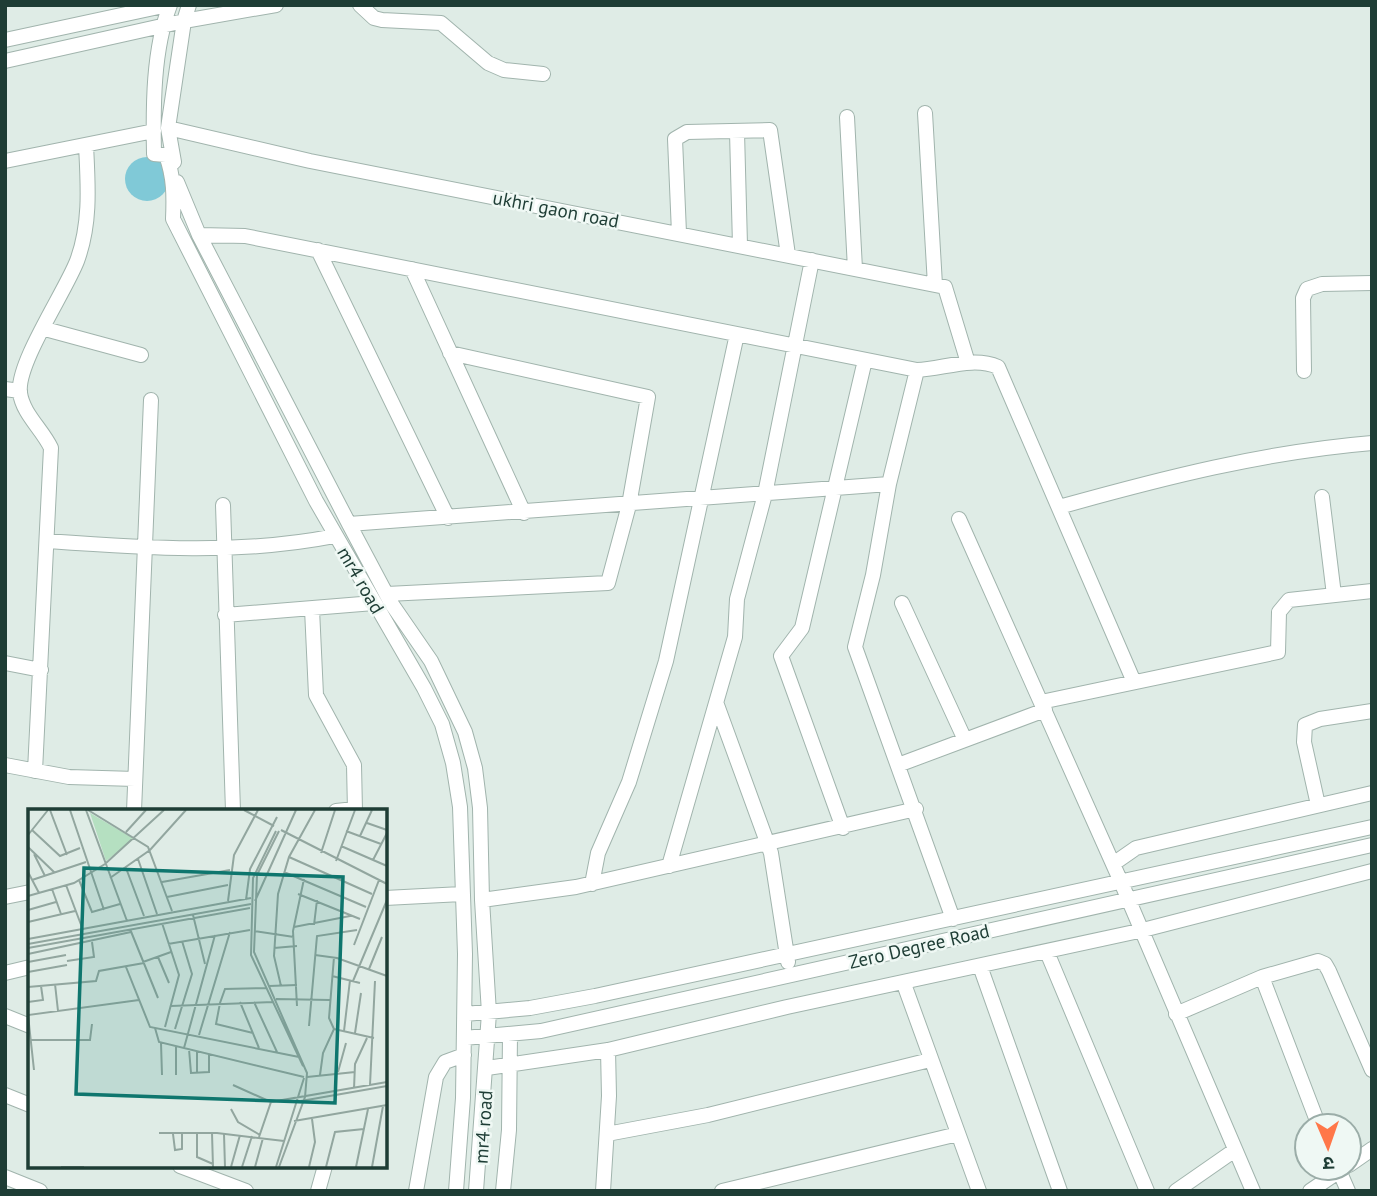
<svg xmlns="http://www.w3.org/2000/svg" width="1377" height="1196" font-family="'PT Sans','Noto Sans Devanagari',sans-serif">
<style>
.water{fill:#80c9d7}
.lines{fill:none;stroke-linecap:round;stroke-linejoin:round}
.minor-casing{stroke:#a1b4ad;stroke-width:16}
.minor{stroke:#fff;stroke-width:14}
.labels{text-anchor:middle;stroke-width:5;stroke-linejoin:round;paint-order:stroke}
.street-label{font-size:19px;fill:#1e3d35;stroke:#eff8f4}
.inset-road{fill:none;stroke:#92a69f;stroke-width:2}
.view{fill:#0f766e;fill-opacity:0.15;stroke:#0f766e;stroke-width:3.5}
.inset-edge{fill:none;stroke:#1e3d35;stroke-width:3.5}
</style>
<rect width="100%" height="100%" fill="#dfece6"/>
<path class="water" d="M125 179a22 22 0 1 1 44 0a22 22 0 1 1-44 0Z"/>
<g class="lines">
<g class="minor-casing">
<path id="minor" d="M170 5C153 50 153 106 154 154L166 155C174 177 174 196 173 219L316 501 424 688 442 724 453 763 460 807 465 954 463 1098 456 1191
M360 5 374 18 382 20 441 23 488 63 504 70 543 74
M5 40 168 5
M5 61 184 21 276 5
M925 113 935 285
M847 117 855 269
M168 128 310 161 945 287 968 363
M737 132 740 245
M5 161 154 131
M174 162 168 128 184 21 189 5
M177 182 199 235 349 524 391 603 431 661 465 732 475 768 480 808 482 900 489 1013 476 1191
M679 233 675 139 687 132 770 130 788 255
M199 235 245 236 917 370C943 369 973 356 998 367L1134 682
M318 250 448 518
M412 269 524 513
M45 329 141 355
M917 370 889 484 873 575 855 647 953 919
M1304 371 1303 298 1307 289 1322 284 1372 283
M5 389 20 391
M1322 497 1334 595
M223 505 233 811
M1059 507C1163 478 1264 452 1372 443
M959 519 1121 882 1253 1191
M349 524 889 484
M47 541C144 548 239 555 335 536
M387 594 608 583 629 505 648 397 450 353
M902 603 965 740
M312 609 316 695 354 765 355 811
M225 615 374 603
M5 663 41 670
M1041 702 1278 652 1279 612 1289 600 1372 591
M717 705 771 853 788 962
M5 765 69 777 135 779
M898 765 1045 710
M35 771 51 448C42 429 23 414 20 393 16 364 65 292 77 261 91 223 88 185 86 145
M1318 805 1304 742 1305 725 1320 719 1372 711
M134 811 151 400
M336 811 355 809
M843 828 781 656 802 628 865 360
M1113 864 1136 848 1372 793
M669 866 735 637 737 599 765 494 812 260
M592 884 598 853 629 782 666 661 737 334
M5 897 30 892
M385 898 462 894
M482 900 576 887 916 809
M1047 952 1147 1191
M980 966 1060 1191
M5 973 30 967
M1262 977 1319 1126
M904 984 979 1191
M465 1014 530 1008 595 996 1372 827
M1176 1014 1262 977 1318 961 1325 964 1329 971 1372 1070
M5 1016 30 1026
M464 1038 541 1031 1372 845
M487 1068 608 1050 787 1007 1139 931 1372 871
M5 1095 30 1105
M607 1134 708 1115 930 1060
M1349 1165 1372 1149
M180 1166 246 1191
M1338 1168 1348 1191
M5 1177 40 1191
M318 1191 325 1166
M416 1191 436 1077 445 1062 464 1055
M503 1191 509 1130 510 1035
M603 1191 609 1096 608 1050
M722 1191 958 1134
M1176 1191 1235 1150
M1310 1191 1344 1168"/>
</g>
<use href="#minor" class="minor"/>
</g>
<g class="labels">
<g class="street-label">
<text transform="translate(556 209) rotate(11)" y="7">ukhri gaon road</text>
<text transform="translate(361 580) rotate(60)" y="7">mr4 road</text>
<text transform="translate(919 946) rotate(-13)" y="7">Zero Degree Road</text>
<text transform="translate(483 1127) rotate(-86)" y="7">mr4 road</text>
</g>
</g>
<g transform="translate(28 809)">
<rect width="359" height="359" fill="#dfece6"/>
<path d="M62 4 106 30 78 52Z" fill="#b5e0c1"/>
<path class="inset-road" d="M22 1 39 46M42 1 76 101M58 1 99 112M60 1 120 38 144 102M216 1 246 17M339 14 359 21M4 21 32 47 52 39M253 21 359 75M248 22 225 69 223 146 275 257M251 22 229 66 226 143 279 264 277 288 251 358M318 22 353 35M98 23 118 1M0 26 20 1M332 27 344 1M313 37 359 57M0 38 27 64M293 44 307 1M6 45 17 67M261 48 344 85M110 50 129 105M345 51 359 24M308 52 327 1M98 59 116 107M0 63 11 84M256 63 338 98M82 69 122 41 158 1M4 71 58 53M51 71 64 103 92 95M134 73 202 61M38 76 55 121M24 80 33 105M270 85 332 110M0 87 46 74 77 55 136 1M139 88 200 76M218 91 222 60 249 8M200 92 206 46 230 1M227 92 268 1M0 101 28 93M165 106 177 155M0 113 47 102M134 114 151 166 137 218M286 116 289 91M266 118 322 107M102 120 130 189M226 122 266 128M0 130 223 89M0 135 223 95M140 135 222 121M326 136 351 71M0 139 222 99M246 139 269 137M0 145 103 123M287 146 309 149 359 167M130 148 141 174M39 152 66 148 64 133M0 153 38 146M115 153 143 143M98 158 122 218 271 248M341 160 354 128M0 163 39 156M304 167 332 174M325 172 359 91M27 175 30 202M241 177 269 176M253 177 246 147 250 85 261 48 287 1M0 178 68 172 71 162 116 154M248 190 302 191M0 193 15 191 13 177M212 193 231 239M226 193 249 243M143 197 245 193M269 197 265 122 276 70M281 217 289 127 329 121M127 219 131 233 276 268M147 220 164 165 154 132M306 220 346 229M316 222 322 171M225 224 188 215 192 194 197 180 238 179M327 224 333 184M171 226 202 123M3 231H62L64 215M133 234 134 266M148 237V266M156 239 187 126M161 240 163 264 181 263V245M6 261 0 206 111 191M310 263 318 234M169 264V242M292 266 295 244 306 220 301 209 306 148M279 268 327 263M205 276 243 293M342 276 347 172M326 280 327 255 339 229M273 292 359 277M203 300 210 313 232 326M266 312 359 296M131 324H189L256 332M169 324V348L185 355M184 324 185 358M145 325 147 341 154 340V325M196 325 197 358M231 328 243 293 359 273M33 358H56M203 358 212 326M214 358 224 327M227 358 235 329M248 358 276 269M281 358 287 333 284 310M298 358 307 323 336 320M328 358 340 300M344 358 355 297"/>
<path class="view" d="M56 59 315 68 307 294 48 285Z"/>
<rect width="359" height="359" class="inset-edge"/>
</g>
<rect width="1377" height="1196" fill="none" stroke="#1e3d35" stroke-width="14"/>
<g transform="translate(1328 1147) rotate(178)"><circle r="33" fill="#eff8f4" stroke="#9bada8" stroke-width="2"/>
<path d="M0-5L12 26L0 18L-12 26Z" fill="#ff7749"/>
<text y="-10" font-size="19" font-weight="bold" text-anchor="middle" fill="#1e3d35">उ</text>
</g>
</svg>
